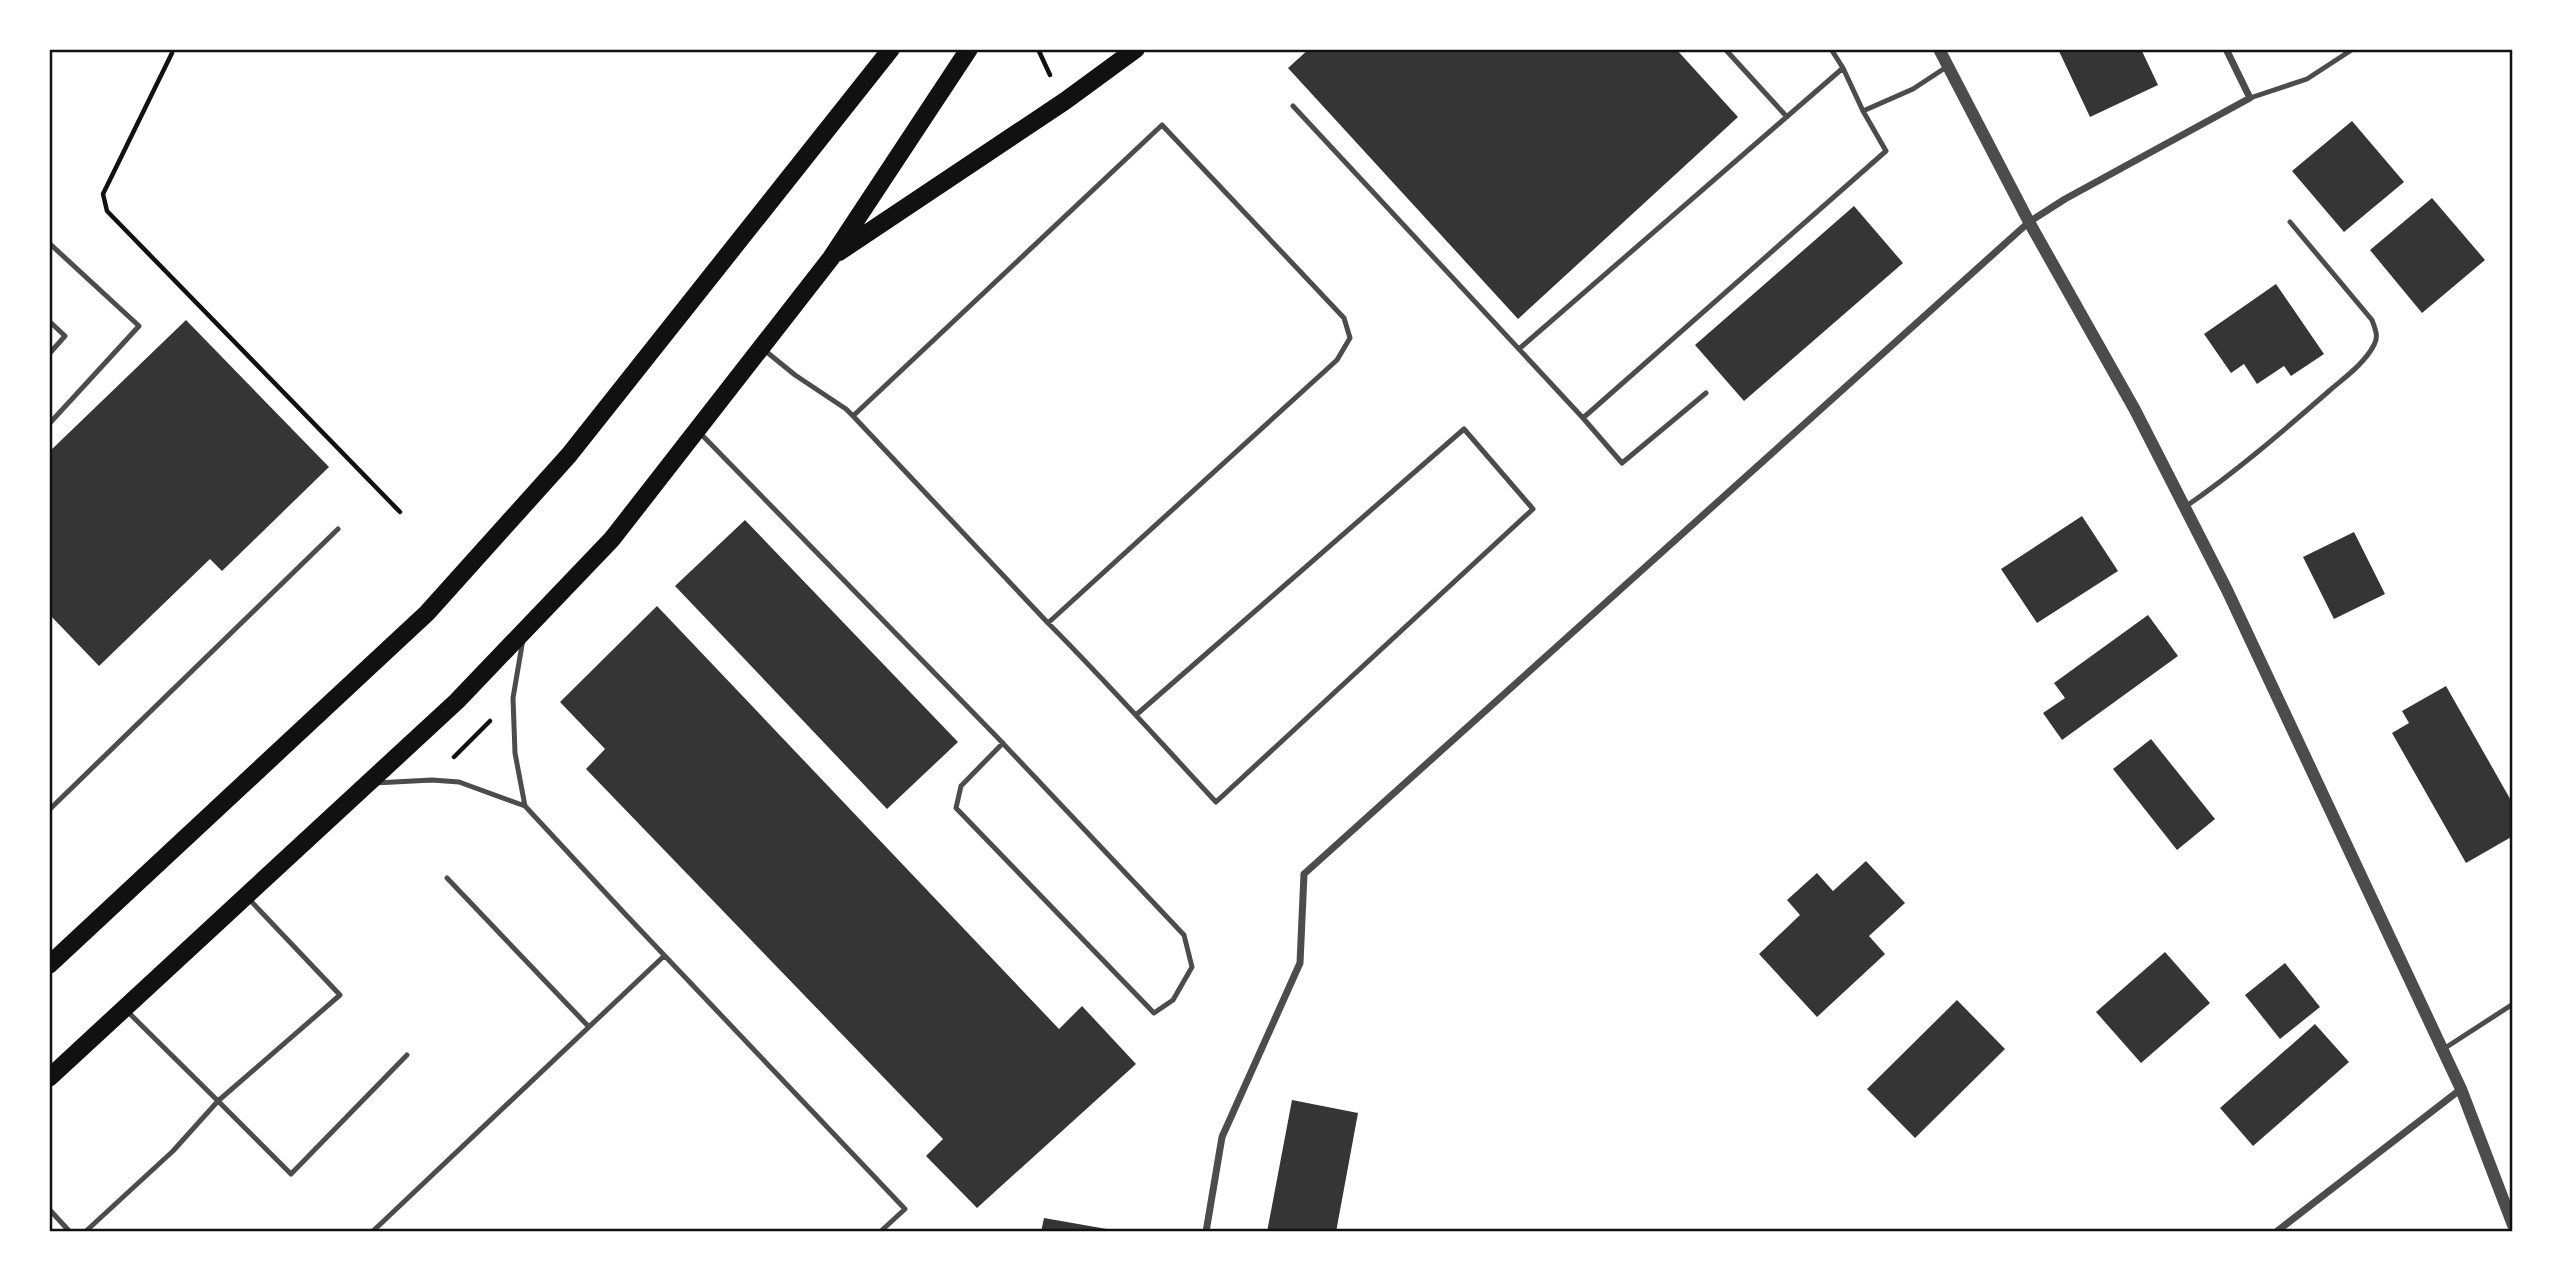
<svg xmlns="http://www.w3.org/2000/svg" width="2562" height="1281" font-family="Montserrat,sans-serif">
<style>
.building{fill:#353535}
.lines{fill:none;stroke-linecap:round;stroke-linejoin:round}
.path{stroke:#111;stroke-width:4.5}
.service{stroke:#4c4c4c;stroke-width:5}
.minor{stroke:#4c4c4c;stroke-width:7}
.tertiary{stroke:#4c4c4c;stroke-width:12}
.primary{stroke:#111;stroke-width:18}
.neatline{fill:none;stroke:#111;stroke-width:2.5}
</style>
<rect width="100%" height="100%" fill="#fff"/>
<path class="building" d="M1309 49H1676L1738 117 1518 319 1288 68Z
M2058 49H2141L2158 85 2090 117Z
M2352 121 2404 182 2344 232 2292 171Z
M2432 198 2485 260 2422 313 2370 250Z
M1854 206 1903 263 1744 401 1695 345Z
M2276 284 2324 354 2291 376 2284 366 2257 384 2244 364 2231 373 2204 334Z
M186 320 329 467 222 571 210 559 99 666 49 614V452Z
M2082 516 2118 571 2037 623 2001 569Z
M745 520 958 742 887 809 675 586Z
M2354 532 2385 594 2334 619 2303 557Z
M657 606 1059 1029 1082 1006 1136 1064 977 1208 926 1156 943 1139 586 769 605 749 560 702Z
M2148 615 2178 656 2062 740 2043 713 2065 698 2054 683Z
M2446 686 2513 804V836L2466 863 2392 733 2409 723 2402 711Z
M2151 739 2215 819 2177 850 2113 769Z
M1866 861 1905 903 1869 936 1885 954 1817 1017 1759 954 1800 915 1787 900 1817 873 1833 891Z
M2165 952 2210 1003 2141 1063 2096 1012Z
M2285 963 2320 1007 2280 1039 2245 995Z
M1957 1000 2005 1049 1915 1138 1867 1089Z
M2315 1024 2349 1062 2253 1146 2220 1108Z
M1292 1100 1358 1113 1336 1232H1267Z
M1044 1218 1118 1231V1232H1041Z"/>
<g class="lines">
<path class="path" d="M1038 49 1050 75
M172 53 103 194 107 211 400 512
M454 757 490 721"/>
<path class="service" d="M1725 49 1787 117
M1831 49 1843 68
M2250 98 2307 79 2353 49
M1293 106 1583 418 1886 151 1863 111 1913 89 1948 66
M49 243 139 326 49 424
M49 321 65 336 49 354
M763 349 795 375 846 409 853 416 1048 623 1337 360 1350 338 1344 318 1162 125 853 416
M1519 349 1843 68 1863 111
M1583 418 1622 463 1706 393
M699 432 996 736 1184 935 1192 967 1173 1000 1154 1013 956 808 961 786 1003 743
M2185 507C2236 472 2282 432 2329 391 2344 378 2364 364 2374 345 2379 336 2375 329 2372 320L2290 222
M1048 623C1106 681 1160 742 1216 802L1533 509 1464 429 1136 715
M523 639 513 698 515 753 525 806
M375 783 432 780 459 782 525 806 627 916 905 1209 880 1232
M49 810 338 529
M447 878 589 1027
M248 898 340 995 218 1101 291 1174 407 1055
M2442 1050 2513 1004
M49 1209 70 1232
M85 1232 173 1151 218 1101 127 1011
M372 1232 664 956"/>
<path class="minor" d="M1206 1232 1222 1137 1300 963 1304 874 2029 222 2065 199 2250 98 2226 49
M2276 1232 2461 1089"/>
<path class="tertiary" d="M1939 49 2029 222 2135 410 2227 590 2461 1089 2513 1225"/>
<path class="primary" d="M839 252 1065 101 1136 49
M49 965 427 613 569 455 891 49
M49 1078 457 701 612 539 831 258 969 49"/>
</g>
<rect width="2562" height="1281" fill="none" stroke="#ffffff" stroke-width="102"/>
<rect x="51" y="51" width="2460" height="1179" class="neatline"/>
</svg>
